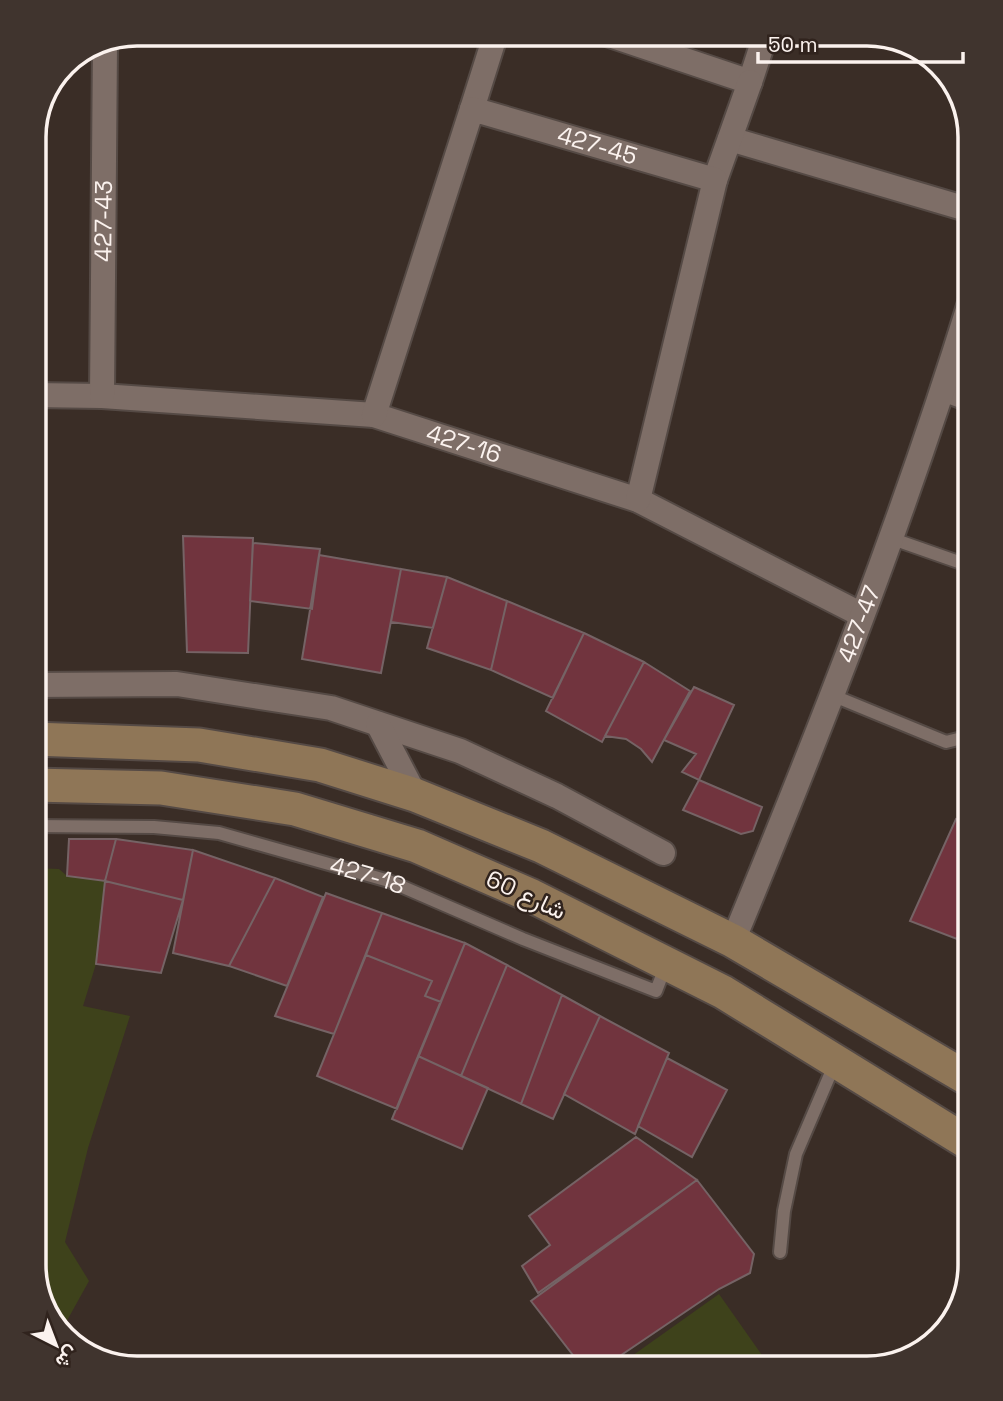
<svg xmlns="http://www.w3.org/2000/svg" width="1003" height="1401" font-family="'Space Grotesk',Vazirmatn,sans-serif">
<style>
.green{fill:#3e421b}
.building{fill:#71343e;stroke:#756365;stroke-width:2}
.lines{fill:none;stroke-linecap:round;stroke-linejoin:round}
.lane-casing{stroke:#554a45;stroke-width:16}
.street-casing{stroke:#554a45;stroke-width:28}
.secondary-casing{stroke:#554a45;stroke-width:37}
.lane{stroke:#7e6e67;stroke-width:12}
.street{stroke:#7e6e67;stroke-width:24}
.secondary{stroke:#8f7657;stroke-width:33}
.labels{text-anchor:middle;stroke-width:5;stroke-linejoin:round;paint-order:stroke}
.street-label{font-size:24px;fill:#fbf2ee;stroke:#30231d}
.rim{fill:none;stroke:#fbf2ee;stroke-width:3.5}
</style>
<rect width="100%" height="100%" fill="#3a2d26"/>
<path class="green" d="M33 868 59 869 67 876 105 881 183 900 161 973 96 964 83 1006 130 1016 88 1148 65 1242 89 1281 64 1326 113 1358 111 1362 85 1354 47 1316 33 1264Z
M719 1294 771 1368H615Z"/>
<path class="building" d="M183 536 253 538 248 653 187 652Z
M253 543 320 549 312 609 250 601Z
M319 555 401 569 381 673 302 659Z
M401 569 447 577 433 628 391 622Z
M447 577 507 601 491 670 427 648Z
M507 601 584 633 553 698 491 670Z
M584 633 644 662 602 742 546 711Z
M644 662 690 691 652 762 641 749 626 739 605 736Z
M694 687 734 705 699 780 682 772 696 754 664 740Z
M699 780 762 807 753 831 741 834 683 810Z
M956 819 970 825V909L957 939 910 921Z
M69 839H116L105 881 67 876Z
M116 839 193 850 183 900 105 881Z
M193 850 275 878 229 966 173 953Z
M275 878 323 897 287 986 229 966Z
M105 881 183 900 161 973 96 964Z
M326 893 382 913 334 1034 275 1016Z
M382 913 465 943 441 1002 425 996 432 981 366 955Z
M465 943 507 965 461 1076 418 1056Z
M366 955 432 981 425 996 441 1002 397 1109 317 1076Z
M507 965 562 995 521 1104 461 1076Z
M562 995 600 1016 553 1119 521 1104Z
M600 1016 669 1053 635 1134 564 1094Z
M418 1056 488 1088 462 1149 392 1119Z
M667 1058 727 1090 692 1157 638 1126Z
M636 1137 697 1180 538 1293 522 1266 550 1245 529 1216Z
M697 1180 754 1254 750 1273 719 1289 602 1368H583L531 1301Z"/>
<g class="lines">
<g class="lane-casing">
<g id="lane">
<path d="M890 538 970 566"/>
<path d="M834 696 946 742 962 738 970 730"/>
<path id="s1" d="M33 826 154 827 219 833 389 881 523 939 656 991 666 965"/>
<path d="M780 1252 784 1211 796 1154 835 1063"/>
</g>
</g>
<g class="street-casing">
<g id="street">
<path d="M604 33 750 82 766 33"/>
<path d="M472 109 496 33"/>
<path d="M730 139 970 210"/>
<path d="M715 180 750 82"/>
<path d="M943 389 970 399"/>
<path id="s2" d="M33 395 102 396 374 415 638 500 862 615"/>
<path id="s3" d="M102 396 105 45"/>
<path id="s4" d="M374 415 472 109 715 180 638 500"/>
<path d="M33 685 177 684 331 708 460 751 557 796 663 853"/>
<path d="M378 724 415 795"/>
<path id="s5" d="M733 941C820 731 903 520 970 303"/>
</g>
</g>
<g class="secondary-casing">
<path id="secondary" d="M33 739 199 745 320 765 415 795 541 846 733 941 970 1080
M33 785 161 788 295 809 417 846 532 896 723 992 970 1144"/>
</g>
<use href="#lane" class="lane"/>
<use href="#street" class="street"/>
<use href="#secondary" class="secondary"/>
</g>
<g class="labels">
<g class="street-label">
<text dy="8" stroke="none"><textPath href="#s4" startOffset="452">427-45</textPath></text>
<text dy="8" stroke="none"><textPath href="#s3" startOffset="175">427-43</textPath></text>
<text dy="8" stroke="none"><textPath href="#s2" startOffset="436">427-16</textPath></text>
<text dy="8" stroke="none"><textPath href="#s5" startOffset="341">427-47</textPath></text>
<text dy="8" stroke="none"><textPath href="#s1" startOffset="341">427-18</textPath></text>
<text transform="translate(526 895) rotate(25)" y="8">شارع 60</text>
</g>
</g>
<path d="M0 0H1003V1401H0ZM137 46H867A91 91 0 0 1 958 137V1265A91 91 0 0 1 867 1356H137A91 91 0 0 1 46 1265V137A91 91 0 0 1 137 46Z" fill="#40342e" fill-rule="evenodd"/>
<path class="rim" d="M137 46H867A91 91 0 0 1 958 137V1265A91 91 0 0 1 867 1356H137A91 91 0 0 1 46 1265V137A91 91 0 0 1 137 46Z"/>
<g transform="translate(56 1345) rotate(138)" stroke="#30231d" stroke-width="5" paint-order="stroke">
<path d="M0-5L12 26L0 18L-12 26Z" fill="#fbf2ee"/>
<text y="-10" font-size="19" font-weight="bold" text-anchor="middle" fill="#fbf2ee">ش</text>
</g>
<path d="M758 52v10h205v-10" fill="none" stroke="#fbf2ee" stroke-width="3.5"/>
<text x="768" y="52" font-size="21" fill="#fbf2ee" stroke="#30231d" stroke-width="5" paint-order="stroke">50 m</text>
</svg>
